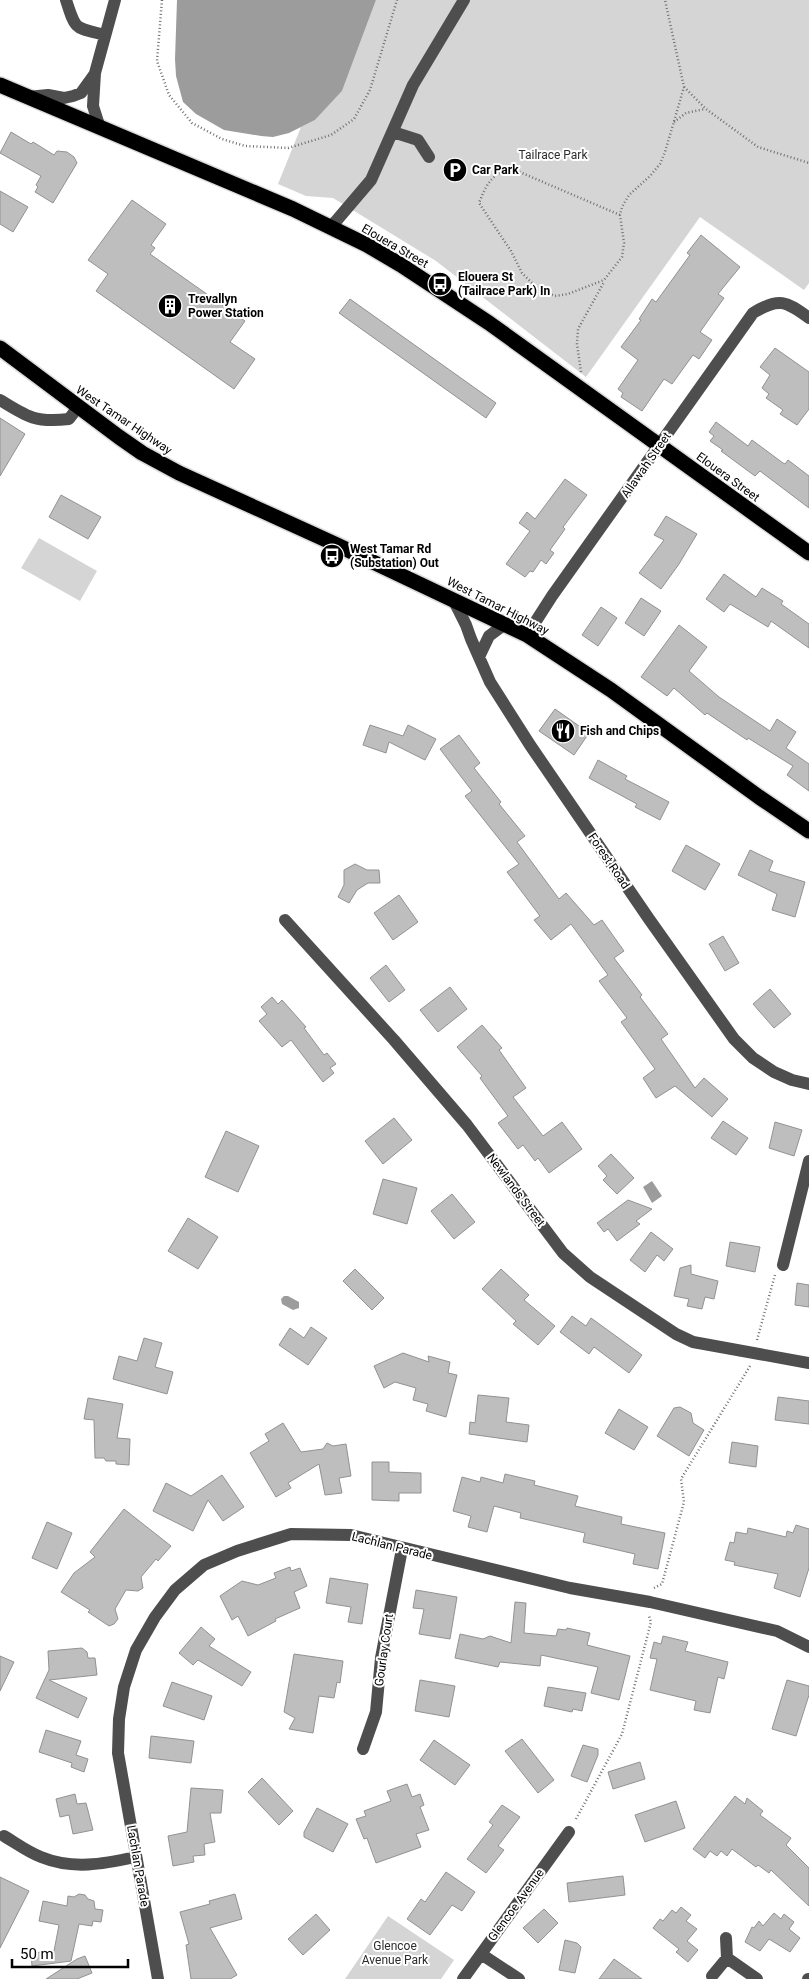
<svg xmlns="http://www.w3.org/2000/svg" width="809" height="1979" font-family="Roboto,sans-serif">
<style>
.green{fill:#d5d5d5}
.water{fill:#9c9c9c}
.building{fill:#bebebe;stroke:#929292}
.lines{fill:none;stroke-linecap:round;stroke-linejoin:round}
.highway-casing{stroke:#dbdbdb;stroke-width:18}
.path{stroke:#707070;stroke-width:2.5;stroke-dasharray:1 2.5;stroke-linecap:butt}
.minor{stroke:#4e4e4e;stroke-width:12}
.highway{stroke:#000;stroke-width:15}
.labels{text-anchor:middle;stroke-width:4;stroke-linejoin:round;paint-order:stroke}
.park-label{font-size:12px;fill:#2c2c2c;stroke:#fff}
.poi-label{font-size:12px;font-weight:bold;fill:#000;stroke:#fff;text-anchor:start}
.street-label{font-size:12px;fill:#000;stroke:#fff}
</style>
<rect width="100%" height="100%" fill="#fff"/>
<path class="green" d="M376 0H809V283L804 290 700 217 586 377 436 261 333 198 306 196 278 184 301 127 315 120 342 91Z
M39 538 97 571 80 601 21 568Z
M388 1916 454 1960 441 1979H345Z"/>
<path class="water" d="M177 0H376L342 91 315 120 289 133 273 137 261 136 224 130 196 114 183 102 176 76 175 59Z
M652 1181 662 1196 652 1203 643 1187Z
M284 1296H288L299 1302V1308L293 1310 282 1304 281 1299Z"/>
<path class="building" d="M11 132 31 144 33 142 54 155 57 151 67 152 74 157 77 163 53 203 35 192 38 187 36 185 41 176 0 153Z
M0 191 28 207 13 232 0 224Z
M132 200 166 224 151 245 155 248 150 254 245 321 230 342 255 359 234 389 96 291 108 274 88 260Z
M701 235 740 267 718 294 724 298 700 332 712 340 699 359 693 355 672 384 664 379 642 411 621 397 623 393 618 389 638 360 621 347 641 320 639 319 652 299 656 302 690 255 687 253Z
M350 299 496 403 486 418 339 313Z
M775 348 809 372V409L797 425 780 414 783 410 766 398 769 394 762 388 770 375 760 367Z
M0 418 25 434 0 476Z
M716 422 748 446 752 440 783 463 785 464 788 460 809 476V508L760 471 755 476 721 451 723 450 710 441 714 436 709 432Z
M565 479 587 495 563 527 565 529 550 550 554 553 546 564 541 560 533 572 530 571 525 577 506 564 530 531 519 523 527 512 535 519Z
M61 495 101 517 88 539 49 517Z
M666 516 697 534 679 564 661 589 639 573 664 540 654 535Z
M724 574 756 597 762 588 783 601 781 604 809 624V648L771 621 768 627 730 604 724 612 706 599Z
M641 598 661 611 644 636 625 623Z
M601 607 617 618 598 646 582 635Z
M679 625 707 647 689 671 719 697 770 731 777 719 796 732 786 748 809 764V791L787 775 793 766 748 738 747 740 707 713 705 715 674 688 667 696 641 677Z
M555 709 589 733 574 755 539 731Z
M370 725 403 736 408 725 436 739 425 760 389 742 386 753 363 745Z
M459 735 480 763 474 768 501 802 499 804 525 836 517 842 559 899 566 893 594 925 602 920 624 951 614 958 642 995 640 997 668 1034 661 1039 695 1088 704 1078 728 1099 712 1117 675 1086 656 1098 643 1078 655 1069 621 1022 627 1018 599 981 608 975 571 924 551 940 534 920 540 916 507 872 519 864 465 796 472 791 440 749Z
M598 760 627 776 625 779 669 802 660 820 635 807 637 804 589 778Z
M686 845 720 864 705 890 672 871Z
M750 850 773 861 769 871 805 882 795 917 772 910 777 894 738 875Z
M355 864 367 870H379L380 883H368L357 890 349 903 338 897 344 885V870Z
M399 895 418 922 393 940 374 913Z
M723 936 739 963 725 971 709 944Z
M386 965 405 990 389 1002 370 978Z
M450 987 467 1009 438 1032 420 1010Z
M770 989 791 1014 774 1028 753 1004Z
M272 997 278 1004 282 1000 306 1027 304 1028 324 1055 327 1053 336 1064 330 1068 334 1073 323 1082 291 1040 282 1047 259 1021 267 1014 261 1007Z
M482 1025 502 1048 499 1050 526 1088 513 1097 543 1136 562 1122 582 1149 549 1173 538 1158 535 1161 523 1145 518 1149 498 1123 508 1116 480 1078 482 1076 457 1047Z
M394 1118 412 1140 383 1164 365 1141Z
M723 1121 748 1138 736 1155 711 1138Z
M775 1122 802 1130 794 1156 769 1148Z
M226 1131 259 1146 238 1192 205 1177Z
M611 1154 634 1178 617 1194 603 1180 607 1176 598 1166Z
M383 1179 417 1188 407 1224 373 1214Z
M452 1194 475 1222 454 1239 431 1211Z
M628 1200 652 1209 636 1221 640 1224 617 1241 608 1229 604 1232 597 1223Z
M188 1218 218 1237 198 1269 168 1251Z
M651 1232 673 1249 664 1261 657 1255 645 1272 630 1260Z
M730 1242 760 1247 755 1272 726 1266Z
M691 1265V1274L718 1281 714 1299 705 1297 702 1309 687 1306 689 1299 674 1296 680 1268Z
M355 1269 384 1298 372 1310 343 1281Z
M501 1269 529 1295 524 1300 555 1326 538 1345 513 1324 516 1321 482 1289Z
M797 1283 809 1285V1307L795 1305Z
M572 1316 586 1326 591 1318 642 1355 629 1373 594 1347 589 1354 560 1332Z
M311 1327 327 1338 308 1365 279 1345 290 1328 304 1338Z
M144 1338 162 1343 155 1367 173 1372 167 1394 113 1379 119 1356 137 1361Z
M403 1353 429 1362 428 1356 450 1362 448 1373 457 1375 446 1417 426 1411 428 1404 413 1400 416 1388 395 1382 384 1388 374 1366Z
M478 1395 509 1398 506 1422 529 1425 527 1442 469 1434 470 1422 475 1423Z
M778 1397 809 1401V1424L775 1420Z
M88 1398 123 1404 117 1438 130 1439 129 1465 116 1464V1461H106L104 1458H95L94 1420 84 1419Z
M680 1407 691 1413 693 1423 704 1430 689 1456 657 1436 674 1408Z
M619 1409 648 1427 634 1450 605 1433Z
M283 1423 301 1452 323 1449 327 1443 333 1446 346 1444 351 1476 339 1478 342 1493 325 1495 319 1464 288 1483 291 1488 276 1497 250 1453 269 1441 265 1434Z
M732 1442 758 1446 756 1467 729 1463Z
M372 1462H389V1472L421 1473V1493H399V1501L372 1500Z
M505 1474 535 1481 534 1485 578 1496 575 1506 622 1517 621 1524 665 1533 658 1569 633 1564 635 1554 583 1542 585 1533 520 1518 521 1513 494 1506 487 1532 468 1527 471 1516 453 1511 462 1477 480 1482 481 1477 503 1483Z
M222 1475 244 1507 223 1521 208 1500 193 1531 153 1511 166 1483 191 1496Z
M124 1509 171 1546 158 1561 156 1559 141 1577 143 1588 138 1591 126 1590 115 1609 118 1619 114 1624 109 1626 88 1612 90 1610 61 1592 74 1573 95 1557 90 1552Z
M47 1522 72 1533 57 1569 32 1558Z
M796 1525 809 1529V1568L800 1597 774 1588 778 1574 734 1565 735 1562 725 1560 730 1542 734 1543 736 1532 747 1534 748 1528 786 1537 787 1531 793 1533Z
M290 1567 291 1571 300 1568 307 1586 294 1592 300 1608 275 1619 276 1621 248 1636 238 1616 232 1620 220 1596 242 1581 258 1585 276 1578 274 1573Z
M330 1578 368 1584 362 1624 348 1622 351 1607 326 1603Z
M416 1590 457 1597 450 1639 419 1634 424 1609 413 1608Z
M515 1602 526 1603 524 1633 556 1636 558 1629 566 1630 567 1628 590 1633 587 1645 630 1656 619 1700 591 1693 598 1667 541 1655 540 1666 500 1662 498 1667 455 1658 460 1634 483 1639 490 1636 511 1643Z
M201 1627 215 1639 209 1646 251 1672 242 1686 198 1660 193 1665 179 1653Z
M663 1636 688 1642 685 1651 728 1662 724 1679 718 1677 710 1713 694 1710 696 1701 650 1690 657 1659 650 1658 654 1642 661 1644Z
M82 1648 87 1652 88 1658H95L97 1675 49 1680 87 1698 78 1718 36 1698 49 1670 48 1651Z
M294 1654 343 1661 340 1683 337 1682 334 1698 319 1696 313 1733 289 1729 295 1718 284 1712Z
M0 1656 14 1662 0 1691Z
M420 1680 455 1686 449 1717 415 1711Z
M787 1680 809 1686V1695L796 1736 772 1729Z
M172 1682 212 1696 204 1720 163 1706Z
M548 1687 586 1693 582 1711 573 1709 572 1712 544 1706Z
M46 1730 81 1741 76 1755 88 1759 84 1772 71 1767 72 1763 39 1752Z
M151 1736 194 1741 191 1763 149 1758Z
M522 1739 554 1780 538 1793 505 1751Z
M434 1740 470 1765 455 1785 420 1760Z
M583 1745 598 1749V1755L587 1782 571 1776Z
M640 1762 645 1779 613 1789 608 1772Z
M262 1778 293 1811 279 1825 248 1792Z
M407 1784 412 1797 420 1794 424 1805 420 1807 429 1830 416 1834 421 1847 376 1863 367 1838 364 1839 356 1819 366 1816 364 1811 391 1801 387 1791Z
M191 1788 223 1790 221 1813H210L215 1842 204 1844 205 1855 193 1856 194 1862 173 1866 168 1836 187 1832Z
M75 1794 77 1804 86 1803 93 1830 73 1834 69 1815 60 1817 56 1799Z
M735 1796 745 1804 747 1798 763 1811 760 1815 791 1838 786 1845 809 1868V1906L771 1870 769 1873 758 1865 756 1867 732 1849 727 1856 721 1851 717 1856 710 1851 705 1858 693 1849Z
M676 1801 685 1828 645 1842 635 1815Z
M502 1805 520 1817 498 1846 504 1850 486 1873 467 1859 493 1825 489 1822Z
M317 1808 348 1824 333 1852 304 1837V1832Z
M446 1872 475 1892 462 1911 452 1905 430 1935 407 1919 421 1899 425 1902Z
M623 1876 625 1895 569 1902 567 1883Z
M0 1877 29 1891 0 1948Z
M79 1894 85 1895 88 1899 94 1901 95 1909 103 1910 101 1922 93 1921 92 1926 79 1924 71 1961 32 1966 31 1953 54 1951 59 1925 39 1921 43 1901 67 1906 68 1896 74 1897Z
M235 1894 242 1919 210 1928 237 1975 230 1979H191L186 1945 189 1944 180 1912 210 1904 209 1901Z
M681 1907 691 1915 686 1921 697 1929 687 1941 698 1950 688 1962 676 1952 679 1949 653 1928 660 1919 663 1921 672 1910 676 1913Z
M544 1909 558 1923 538 1943 523 1928Z
M774 1913 781 1919 784 1914 794 1922 789 1929 800 1938 790 1952 769 1939 760 1951 745 1942 752 1927 754 1928 759 1921 763 1926Z
M316 1914 330 1930 303 1955 288 1939Z
M565 1940 577 1943 581 1947 575 1973 559 1970Z
M85 1956 92 1973 77 1979H46L77 1959Z
M614 1959 642 1979H599Z"/>
<g class="lines">
<g class="highway-casing">
<path id="highway" d="M0 85 293 209 367 245 401 265 489 323 809 553
M0 348 119 437 142 453 179 473 335 544 527 635 611 690 759 797 809 831"/>
</g>
<path class="path" d="M162 0 157 61 169 95 192 123 222 139 245 146 288 148 331 135 354 119 370 90 397 0
M684 87 706 109 758 147 809 163
M674 122 686 113 705 109
M620 215 515 170C493 170 486 185 479 203L511 251 522 273 538 289 555 296 568 294 604 280 622 257 624 243 620 215 622 207 629 195 650 176 660 164 665 152 684 87 665 0
M581 372 577 344 578 329 604 282
M757 1340 775 1275
M654 1588 662 1584 684 1502 681 1479 750 1366
M576 1819 622 1734 651 1622 649 1616"/>
<path class="minor" d="M66 0C76 31 74 27 105 35
M28 97 48 95 64 98 73 96 81 93 94 75
M100 128 93 106 95 73 115 0
M393 132 418 140 429 157
M331 227 371 180 413 85 464 0
M0 400C27 417 36 423 69 419L78 407
M453 599 466 625 471 639 490 682 530 745 649 919 734 1039 753 1058 774 1072 792 1080 809 1084
M527 635 552 596 753 313C779 297 786 301 809 318
M479 657 489 636 505 624
M285 920 394 1040 467 1125 563 1253 590 1277 676 1334 693 1342 809 1363
M783 1265 809 1161
M363 1749 376 1712 381 1658 402 1549
M4 1836C16 1843 28 1852 41 1857 73 1870 103 1864 136 1857
M726 1938 727 1958
M481 1954 519 1979
M712 1976 727 1958 757 1979
M158 1979 118 1753 119 1719 124 1687 136 1650 155 1617 175 1590 204 1565 237 1551 291 1534 351 1535 570 1588 650 1602 777 1631 809 1647
M463 1979 569 1832
M808 1979H809"/>
<use href="#highway" class="highway"/>
</g>
<defs>
<g id="parking-disc" transform="scale(1.25)"><circle r="9.5" fill="#000" stroke="#fff"/><path d="M-3.5-5.5H1a3.5 3.5 0 0 1 0 7H-1V5.5H-3.5ZM-1-3.4V-.6H.8a1.4 1.4 0 0 0 0-2.8Z" fill="#fff"/></g>
<g id="bus-disc" transform="scale(1.25)"><circle r="9.5" fill="#000" stroke="#fff"/><path d="M-5-6H5V4H4V6H2V4H-2V6H-4V4H-5ZM-3.5-4V0h7V-4ZM-3.5 1.2v1.5H-2V1.2ZM2 1.2v1.5H3.5V1.2Z" fill="#fff"/></g>
<g id="building-disc" transform="scale(1.25)"><circle r="9.5" fill="#000" stroke="#fff"/><path d="M-4-6H4V6H1V3H-1V6H-4ZM-2.5-4.3h1.7v1.8h-1.7ZM.8-4.3h1.7v1.8H.8ZM-2.5-1h1.7V.8h-1.7ZM.8-1h1.7V.8H.8Z" fill="#fff"/></g>
<g id="restaurant-disc" transform="scale(1.25)"><circle r="9.5" fill="#000" stroke="#fff"/><path d="M-5-6h1v4h1v-4h1v4h1v-4h1v5L-1.5 .5V6h-2V.5L-5-1ZM5-6V6H3V1.5H1.5Q1.5-4 5-6Z" fill="#fff"/></g>
</defs>
<g fill-rule="evenodd">
<use href="#parking-disc" x="455" y="170"/>
<use href="#bus-disc" x="440" y="284"/>
<use href="#building-disc" x="170" y="306"/>
<use href="#bus-disc" x="332" y="556"/>
<use href="#restaurant-disc" x="563" y="731"/>
</g>
<g class="labels">
<g class="park-label">
<text x="553" y="159">Tailrace Park</text>
<text x="395" y="1950">Glencoe<tspan x="395" dy="14">Avenue Park</tspan></text>
</g>
<g class="poi-label">
<text x="472" y="174">Car Park</text>
<text x="458" y="281">Elouera St<tspan x="458" dy="14">(Tailrace Park) In</tspan></text>
<text x="188" y="303">Trevallyn<tspan x="188" dy="14">Power Station</tspan></text>
<text x="350" y="553">West Tamar Rd<tspan x="350" dy="14">(Substation) Out</tspan></text>
<text x="580" y="735">Fish and Chips</text>
</g>
<g class="street-label">
<text transform="translate(395 246) rotate(30)" y="4">Elouera Street</text>
<text transform="translate(124 420) rotate(34)" y="4">West Tamar Highway</text>
<text transform="translate(646 465) rotate(-55)" y="4">Allawah Street</text>
<text transform="translate(728 477) rotate(36)" y="4">Elouera Street</text>
<text transform="translate(498 606) rotate(27)" y="4">West Tamar Highway</text>
<text transform="translate(609 861) rotate(56)" y="4">Forest Road</text>
<text transform="translate(516 1190) rotate(53)" y="4">Newlands Street</text>
<text transform="translate(392 1546) rotate(14)" y="4">Lachlan Parade</text>
<text transform="translate(384 1650) rotate(-82)" y="4">Gourlay Court</text>
<text transform="translate(138 1866) rotate(80)" y="4">Lachlan Parade</text>
<text transform="translate(516 1905) rotate(-54)" y="4">Glencoe Avenue</text>
</g>
</g>
<path d="M12 1959v8h116v-8" fill="none" stroke="#000000" stroke-width="2.5"/>
<text x="20" y="1959" font-size="15" fill="#000000" stroke="#ffffff" stroke-width="4" paint-order="stroke">50 m</text>
</svg>
